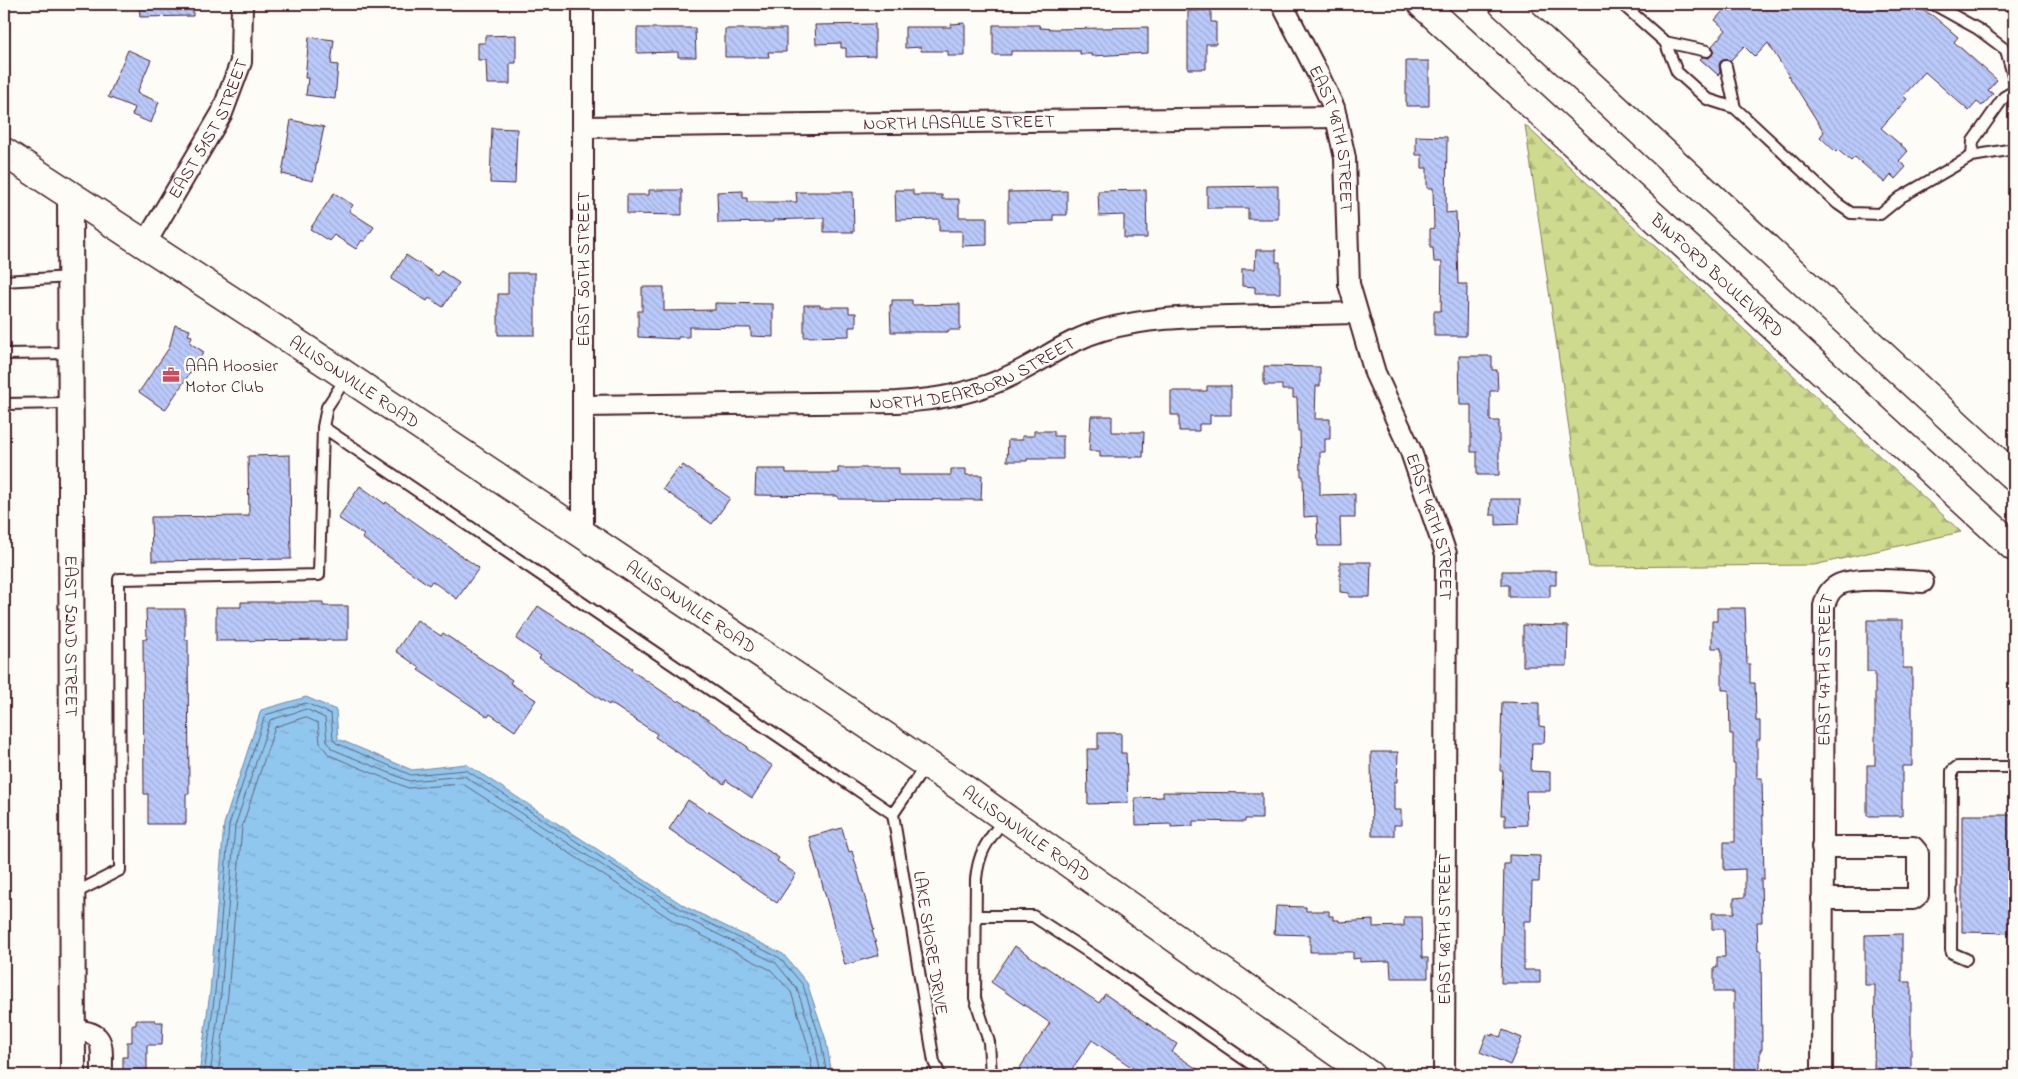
<svg xmlns="http://www.w3.org/2000/svg" width="2018" height="1079" font-family="'Indie Flower',sans-serif">
<style>
.forest{fill:url(#forest-firs);stroke:#8c7c5c}
.water{fill:url(#water-ripples);stroke:#7484a0}
.lines{fill:none;stroke-linecap:round;stroke-linejoin:round}
.shore{stroke:#666279;stroke-width:1}
.building{fill:url(#building-back-hatch);stroke:#4a1f2b}
.service-casing{stroke:#4a1f2b;stroke-width:14}
.minor-casing{stroke:#4a1f2b;stroke-width:24}
.tertiary-casing{stroke:#4a1f2b;stroke-width:28}
.secondary-casing{stroke:#4a1f2b;stroke-width:31}
.primary-casing{stroke:#4a1f2b;stroke-width:31}
.service{stroke:#fdfcf7;stroke-width:10}
.minor{stroke:#fdfcf7;stroke-width:20}
.tertiary{stroke:#fdfcf7;stroke-width:24}
.secondary{stroke:#fdfcf7;stroke-width:28}
.primary{stroke:#fdfcf7;stroke-width:28}
.labels{text-anchor:middle;stroke-width:5;stroke-linejoin:round;paint-order:stroke}
.street-label{font-size:18px;fill:#4a1f2b;stroke:#fdfcf7}
.poi-label{font-size:18px;fill:#4a1f2b;stroke:#fdfcf7;text-anchor:start}
</style>
<defs>
<pattern id="forest-firs" width="22" height="20" patternUnits="userSpaceOnUse" patternTransform="scale(1.25)"><rect width="22" height="20" fill="#ceda8d"/><path d="M5 1l3.5 6h-7zM16 11l3.5 6h-7z" fill="#b2bb7a"/></pattern>
<pattern id="water-ripples" width="26" height="14" patternUnits="userSpaceOnUse" patternTransform="scale(1.25)"><rect width="26" height="14" fill="#90c7ee"/><path d="M2 4q2-2 4 0t4 0M15 11q2-2 4 0t4 0" fill="none" stroke="#7eaacc"/></pattern>
<pattern id="building-back-hatch" width="6" height="6" patternUnits="userSpaceOnUse" patternTransform="scale(1.25)"><rect width="6" height="6" fill="#b9c9f9"/><path d="M-1 5l2 2M0 0l6 6M5-1l2 2" fill="none" stroke="#a1acd6"/></pattern>
</defs>
<rect width="100%" height="100%" fill="#fdfcf7"/>
<filter id="ink" filterUnits="userSpaceOnUse"><feTurbulence type="fractalNoise" baseFrequency=".02" numOctaves="2"/><feDisplacementMap in="SourceGraphic" scale="10" xChannelSelector="R" yChannelSelector="G"/><feConvolveMatrix kernelMatrix="1 2 1 2 8 2 1 2 1" color-interpolation-filters="sRGB"/></filter>
<g filter="url(#ink)">
<path class="forest" d="M1525 125 1961 532 1814 565 1589 567Z"/>
<path class="water" d="M306 697 336 710 338 739 412 770 466 764 686 907 783 954 807 983 826 1040 832 1075H199L210 992 224 824 261 710Z"/>
<g class="lines">
<path class="shore" d="M204 1075 215 992 229 825 265 715 306 703 331 714 333 739 336 743 411 775 466 770 684 911 780 958 803 985 821 1042 827 1075
M210 1075 221 993 235 826 270 720 306 709 325 718 327 741 332 749 409 781 464 776 681 916 776 963 797 989 815 1043 821 1075
M218 1075 228 994 242 827 275 727 305 717 318 723 320 743 329 755 408 788 463 784 677 923 771 970 791 992 808 1045 813 1075"/>
</g>
<path class="building" d="M139 4H193V16L140 17Z
M1729 4H1911L1932 15 1958 37 1954 42 1997 80 1988 90 1993 94 1982 106 1977 102 1969 111 1925 72 1903 96 1907 99 1881 128 1908 151 1899 161 1906 167 1895 179 1891 175 1885 183 1855 157 1851 161 1838 150 1836 152 1820 137 1824 132 1768 43 1755 57 1744 46 1730 61 1725 59 1721 61 1719 64 1720 72 1718 75 1700 59 1702 57 1709 58 1712 55 1714 49 1712 46 1726 30 1715 20Z
M1211 10V22H1216V44H1206V69H1188V11Z
M965 23V56H948V51H921V47L905 48V27H951V24Z
M875 24V56L846 57V48H841V43L816 44 815 25Z
M993 25H1039L1040 28 1055 29 1148 27V53L1092 56V54H1080V51H1011V55H993Z
M637 28H695L696 57H678V52L637 53Z
M725 29H786V52H768L769 57H725Z
M516 35V63H510V84H487L486 60H478V43H485V36Z
M309 37 334 40 331 64 338 65 335 99 306 95 308 78H305Z
M128 50 151 60 137 93 159 102 151 123 132 115 135 108 108 97Z
M1406 61H1429V106H1406Z
M291 120 324 127 313 181 282 174Z
M492 128 517 129 515 184 490 183Z
M1416 136 1447 137 1446 213 1456 212 1458 284H1467L1466 336H1434V311H1441L1442 262H1434L1433 248H1430V229L1434 228 1433 188H1427V168H1422V155H1416Z
M1278 186V219H1248V208H1207V187Z
M649 190H682V215L627 214V195H649Z
M895 190H913V195H942V199H959V217H987V245L962 246V231H939V219L896 220Z
M1146 190 1147 238H1124V215L1099 216 1098 191Z
M743 191V198H747V202H797L796 192H853L854 232H824V218L773 220V222L718 223 717 192Z
M1067 191V215H1053V221L1008 222V192Z
M334 193 353 205 349 211 374 227 364 242 362 240 356 249 334 235 329 241 310 229Z
M1256 250H1276V262H1280V293H1255V287L1242 286V269H1255Z
M406 255 438 276 441 271 459 283 443 307 429 298 427 301 391 279Z
M508 273H535V335H498V294H508Z
M642 287H664V311L715 310V303L773 304V337L751 336V328L689 327V337H678V339L638 337V311H642Z
M892 300H912V305L960 304V330H948V332H891L890 305H892Z
M804 305H820V307H849V313H856V327H849V336L804 337Z
M175 325 190 330 188 335 192 336 190 343 204 352 165 410 139 392 169 348Z
M1459 356H1492V370H1497L1498 391H1490V421H1499V475H1477V452H1471V405H1460Z
M1264 366 1320 367V386H1316L1315 419H1330V439H1325V452H1320V495L1355 494V518H1340L1341 546H1318L1317 516 1304 517 1303 476H1301L1300 431H1298L1297 398H1293V390H1282V385H1264Z
M1207 386H1231V415H1210V424H1199V431H1179V415H1171V391H1207Z
M1091 416H1112V432H1144L1143 457H1100V451H1089Z
M1034 431H1054V436H1063V459H1027V461H1007L1008 440H1022V436H1034Z
M290 455 291 559 152 561 151 517 249 516 248 456Z
M683 465 730 498 712 524 663 489 678 468 680 470Z
M838 468H899V475H951V469H966V475H982L981 500 838 499V496L755 495 756 469H786V473H838Z
M360 486 385 504 386 502 479 568 457 599 432 581 429 585 362 538 364 535 338 518Z
M1491 499H1520L1519 524 1496 525V515H1490Z
M1340 562H1371L1370 597H1349V593L1340 592Z
M1502 571H1556V585H1550V597H1509V585H1502Z
M241 602H323V606H348V640L216 641V607H241Z
M538 606 632 668 631 670 678 702 679 700 748 747 747 749 773 766 752 798 726 780 724 784 655 737 657 734 610 703 609 705 539 658 541 656 516 639Z
M1717 608H1745L1747 664H1750V683H1755L1756 721H1760V740H1757V778H1762L1764 879H1761L1762 922H1757L1758 951H1761L1762 1050H1760V1075H1734V992H1714V968H1717V957H1725L1724 929H1712V913H1734V898L1745 897V869L1724 870V842H1735V764H1733V734H1730L1729 690H1722V651H1721V648H1712V621H1717Z
M146 609H185V640H188L189 794H186V824H148V794H144L143 639H147Z
M417 620 441 636 443 633 512 680 510 683 536 700 515 731 490 714 488 717 418 670 420 668 396 651Z
M1867 620H1903V668H1912V766H1902V816H1867V765H1875V672H1867Z
M1523 625 1568 626 1567 666H1523Z
M1502 702 1539 703V726L1545 727 1544 743H1532L1531 771 1550 772V791H1526L1527 825 1505 826V815H1501L1503 771H1500Z
M1098 733H1121V753H1126L1128 803 1088 804 1087 749H1098Z
M1371 752H1398L1397 782H1394V810H1401V825H1394V836H1372Z
M1163 792 1262 793V819H1245V822L1193 821V826L1171 827V824L1136 825 1135 798 1163 797Z
M688 800 708 813 709 811 779 858 777 861 796 874 777 903 669 829Z
M1962 815H2014V933L1962 932Z
M842 828 849 852 852 851 874 930H872L879 955 845 965 809 837Z
M1509 855 1540 856 1539 882H1532L1531 921H1524V970H1540V983H1501L1504 864H1509Z
M1276 906 1306 907V911H1329V916H1333V920H1339V922L1373 920V927L1404 926V917H1421L1422 958H1428V978H1391L1390 961 1360 962V958L1353 959V952H1310V935L1274 934Z
M1902 934V982H1911V1075H1874L1875 985H1865V935Z
M1015 946 1099 1003 1105 994 1177 1044 1172 1052 1206 1075H1143L1092 1040 1068 1075H1015L1050 1023 991 982Z
M136 1020H155V1022H163L162 1045H147V1075H123V1057H127V1042H132V1025H136Z
M1503 1030 1522 1038 1510 1065 1480 1052 1487 1034 1492 1036V1034L1500 1037Z"/>
<g class="lines">
<g class="service-casing">
<path id="service" d="M1622 4 1665 42 1677 72 1707 99 1735 108 1838 204 1851 213 1880 214 1901 197 1972 156 2014 149
M1933 4 1978 29 2006 50 2014 79
M1665 42 1707 51
M1726 66 1735 108
M1972 156 1973 141 2004 97 2014 91
M4 281 71 277
M4 354 71 353
M346 378 327 407 323 427 893 814
M4 404 71 403
M893 814 934 1062 940 1075
M893 814 926 765
M73 894 120 870 119 579 319 575 323 427
M976 916H1033L1099 959 1267 1075
M1966 959 1952 953 1951 950 1952 771 1957 767H2014
M991 1075 989 1042 975 998 976 879C979 850 988 841 1004 819"/>
</g>
<g class="minor-casing">
<g id="minor">
<path d="M583 4V534"/>
<path id="s1" d="M1282 4 1318 74 1334 108 1345 158 1349 284 1375 373 1410 449 1446 554 1444 1075"/>
<path id="s2" d="M583 127 1336 117"/>
<path id="s3" d="M145 244 222 113 241 62 242 4"/>
<path id="s4" d="M583 406 897 402C938 400 977 393 1014 374 1045 359 1068 340 1103 330 1145 318 1187 317 1231 316 1273 315 1314 314 1356 313"/>
<path d="M1822 899H1913L1918 895V853L1913 847H1822"/>
<path d="M73 1031C108 1030 101 1048 102 1075"/>
<path id="s5" d="M1822 1075 1824 606C1826 599 1828 592 1835 587 1850 575 1903 581 1923 582"/>
</g>
</g>
<g class="tertiary-casing">
<g id="tertiary">
<path id="s6" d="M70 196 73 1075"/>
</g>
</g>
<g class="secondary-casing">
<g id="secondary">
<path id="s7" d="M4 152 330 365 967 791 1369 1075"/>
</g>
</g>
<g class="primary-casing">
<g id="primary">
<path id="s8" d="M1422 4 2014 547"/>
<path d="M1503 4 2014 477"/>
</g>
</g>
<use href="#service" class="service"/>
<use href="#minor" class="minor"/>
<use href="#tertiary" class="tertiary"/>
<use href="#secondary" class="secondary"/>
<use href="#primary" class="primary"/>
</g>
</g>
<defs>
<g id="office-bare" transform="scale(1.35)"><path d="M-6-3h4V-5.5h4V-3h4V5H-6ZM-1-4.5V-3h2v-1.5ZM-6 0V1H6V0Z" fill="#d1495b" stroke="#fdfcf7" stroke-width="2.5" paint-order="stroke"/></g>
</defs>
<g fill-rule="evenodd">
<use href="#office-bare" x="171" y="375"/>
</g>
<g class="labels">
<g class="street-label">
<text dy="6" stroke="none"><textPath href="#s2" startOffset="376">NORTH LASALLE STREET</textPath></text>
<text dy="6" stroke="none"><textPath href="#s3" startOffset="132">EAST 51ST STREET</textPath></text>
<text dy="6" stroke="none"><textPath href="#s1" startOffset="146">EAST 48TH STREET</textPath></text>
<text transform="translate(583 269) rotate(-90)" y="6">EAST 50TH STREET</text>
<text dy="6" stroke="none"><textPath href="#s8" startOffset="401">BINFORD BOULEVARD</textPath></text>
<text dy="6" stroke="none"><textPath href="#s4" startOffset="395">NORTH DEARBORN STREET</textPath></text>
<text dy="6" stroke="none"><textPath href="#s7" startOffset="419">ALLISONVILLE ROAD</textPath></text>
<text dy="6" stroke="none"><textPath href="#s1" startOffset="551">EAST 48TH STREET</textPath></text>
<text dy="6" stroke="none"><textPath href="#s7" startOffset="824">ALLISONVILLE ROAD</textPath></text>
<text dy="6" stroke="none"><textPath href="#s6" startOffset="440">EAST 52ND STREET</textPath></text>
<text dy="6" stroke="none"><textPath href="#s5" startOffset="405">EAST 47TH STREET</textPath></text>
<text dy="6" stroke="none"><textPath href="#s7" startOffset="1229">ALLISONVILLE ROAD</textPath></text>
<text transform="translate(1444 929) rotate(-90)" y="6">EAST 48TH STREET</text>
<text transform="translate(931 943) rotate(81)" y="6">LAKE SHORE DRIVE</text>
</g>
<g class="poi-label">
<text x="185" y="371">AAA Hoosier<tspan x="185" dy="21">Motor Club</tspan></text>
</g>
</g>
<rect width="2018" height="1079" fill="none" stroke="#fdfcf7" stroke-width="20"/>
<rect x="10" y="10" width="1998" height="1059" fill="none" stroke="#4a1f2b" stroke-width="2" filter="url(#ink)"/>
</svg>
